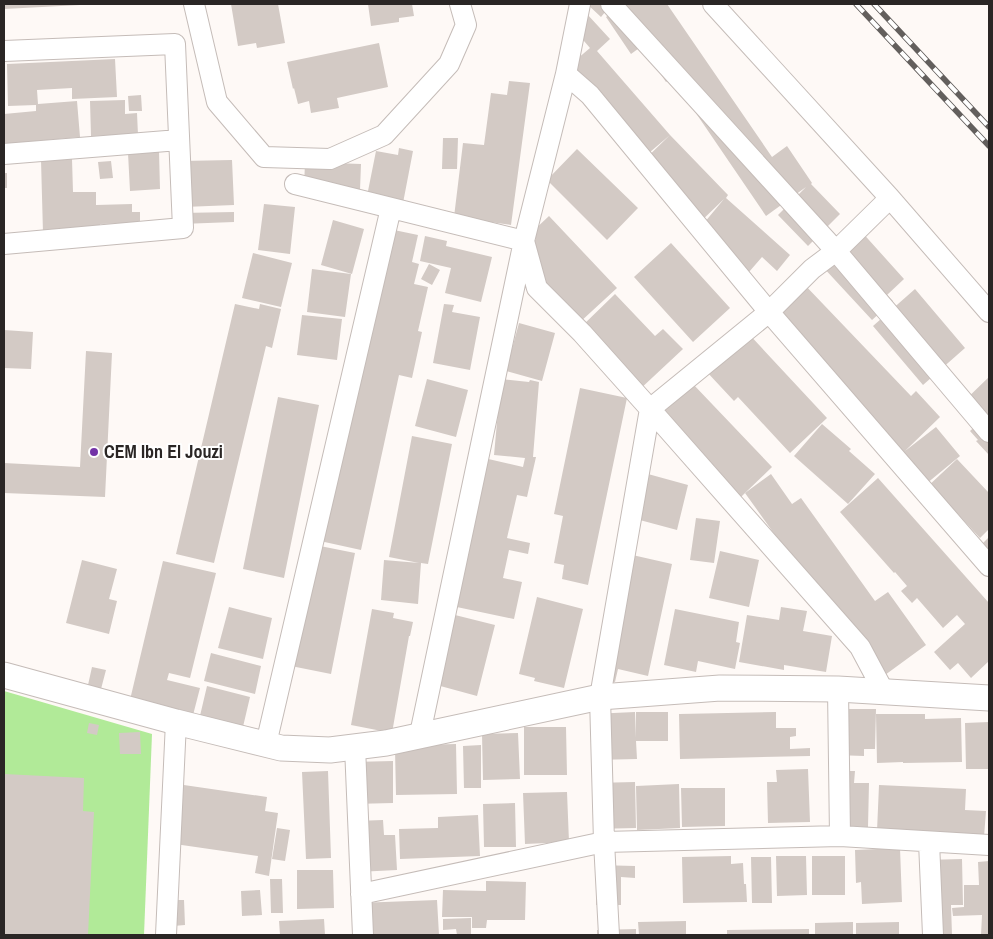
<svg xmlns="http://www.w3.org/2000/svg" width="993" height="939" font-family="'Archivo Narrow',sans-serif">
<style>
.green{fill:#b1ea98}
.building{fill:#d3cac5}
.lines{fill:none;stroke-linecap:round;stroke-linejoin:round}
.minor-casing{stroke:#c5bcb8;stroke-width:22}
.major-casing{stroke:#c5bcb8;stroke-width:27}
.minor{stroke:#fff;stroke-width:20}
.major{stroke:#fff;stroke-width:25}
.rail-casing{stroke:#635f5d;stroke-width:5.5}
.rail{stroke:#fff;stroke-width:4;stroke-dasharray:11;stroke-linecap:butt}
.poi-dot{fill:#7333a7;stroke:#fff;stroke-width:2}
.labels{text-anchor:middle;stroke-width:4;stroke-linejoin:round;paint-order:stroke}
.poi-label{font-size:18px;font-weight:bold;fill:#2a2625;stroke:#fff;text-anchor:start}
</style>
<rect width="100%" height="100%" fill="#fef9f6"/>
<path class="green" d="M4 691 152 734 144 935H4Z"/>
<path class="building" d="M4 4H80V5L4 9Z
M231 4H278L285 43 257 48 256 43 238 46Z
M368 4H412L414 16 399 18V22L371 26Z
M587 4H607L610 6 601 17Z
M620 4H667L772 157 787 146 812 183 811 184 840 214 808 246 778 215 806 187 766 216 672 78 666 82 642 46 631 54 606 17 621 6Z
M587 14 610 39 597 51 670 135 636 164 568 86 564 70 590 48 572 27Z
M379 43 388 87 337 98 339 108 311 113 309 101 298 104 294 88 293 89 287 62Z
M115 59 117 97 72 99V88L37 90 38 104 77 101 80 137 4 144V114L36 111V105L8 106 7 64Z
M509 81 530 83 511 225 454 217 463 143 484 145 491 93 507 95Z
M141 95 142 111H129L128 96Z
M125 100V114L137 113 138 135 91 136 90 101Z
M670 135 728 195 726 198 790 255 777 271 762 257 749 272 699 229 724 199 696 226 638 166Z
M443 138H458L457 169H442Z
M399 148 413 151 403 203 367 196 376 151 398 155Z
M577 149 638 208 607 240 547 180Z
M159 151 160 189 130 191 128 153Z
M72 159 73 192H96V205L132 204V212H140V223L100 224V232L43 233 41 160Z
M232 160 234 205 184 207 182 161Z
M111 161 113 178 100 179 98 162Z
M305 162 361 164 360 190 304 188Z
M4 173H7V188H4Z
M264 204 295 207 290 254 258 250Z
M234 212V222L181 224V213Z
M549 216 617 288 579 323 562 315 522 252 536 239 531 233Z
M333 220 364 229 352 274 321 265Z
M394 230 418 235 412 262 419 264 414 284 428 287 418 331 422 332 412 378 399 375 361 550 320 541Z
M860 230 904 279 887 295 893 301 872 320 822 266Z
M425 236 447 241 446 246 492 257 481 302 445 293 451 268 420 261Z
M671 243 730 308 693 342 634 277Z
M253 253 292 263 281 307 242 298Z
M429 264 440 270 432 285 421 279Z
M312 269 351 274 345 317 307 312Z
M802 282 911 396 916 391 940 417 905 451 936 427 960 456 926 484 769 314Z
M915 289 965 348 923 385 873 326Z
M615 294 655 336 663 329 683 349 638 391 579 329Z
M235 304 259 309 260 304 281 309 272 348 266 346 214 563 176 554Z
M444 304 454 305 452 312 480 317 470 370 433 363Z
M302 315 342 319 337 360 297 355Z
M519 323 555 333 542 381 506 371Z
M4 330 33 332 31 369 4 368Z
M747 332 827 418 790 453 738 397 734 401 706 371Z
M86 351 112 353 105 497 4 493V463L80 467Z
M989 377V455L976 441 978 440 970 431 979 423 961 404Z
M427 379 468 390 456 437 415 426Z
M501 379 529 382 530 380 539 382 533 457H536L527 497 517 495 507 538 530 543 528 554 509 550 503 578 522 582 514 619 452 606 484 458 523 467 525 458 494 455Z
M692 383 772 467 745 493 771 474 792 504 801 498 875 601 888 592 926 645 885 675 859 652 745 493 737 501 656 417Z
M580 388 627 398 588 585 562 579 564 565 554 563 563 516 554 514Z
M278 397 319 405 284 578 243 569Z
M822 424 851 449 849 451 875 474 848 504 794 456Z
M412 436 452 444 428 564 421 563 418 604 381 600 384 560 419 563 389 557Z
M957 459 989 493V529L980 538 956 512 952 515 926 488Z
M648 474 688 485 677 530 636 519Z
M878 478 989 603V661L971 678 958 663 950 670 934 652 965 624 957 615 943 628 917 598 912 603 901 591 907 586 895 572 894 573 840 512Z
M696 518 720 521 714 563 690 560Z
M989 537V558L979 547Z
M315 545 355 553 331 674 291 666Z
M720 551 759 560 749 607 709 598Z
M628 554 672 564 648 676 618 669 615 682 597 678Z
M82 560 117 569 109 599 117 601 109 634 66 623Z
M163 561 216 573 190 678 169 673 167 680 200 688 192 719 129 704Z
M537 597 583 609 564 688 534 681 535 678 519 674Z
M229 607 272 618 263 659 218 648Z
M781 607 807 611 803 631 832 636 826 672 784 665V670L739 662 747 615 779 620Z
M372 609 394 613 393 618 413 622 410 636H409L392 733 351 725Z
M675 609 739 622 736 642 740 643 735 669 698 661 696 672 664 665Z
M451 614 495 625 477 696 433 684Z
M211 653 261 666 255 694 204 681Z
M92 667 106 670 101 689 88 685Z
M207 686 250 697 242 731 199 720Z
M836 709H876L875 749H864V756L835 755Z
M635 712 636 738V712H668V741H636L637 759 594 760 592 714Z
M776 712V728H796V736L790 737V749L810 748V756L680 759 679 714Z
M876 714H925V719L961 718 962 762 903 763V762L877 763Z
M989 722V769H966L965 723Z
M89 723 99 725 97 735 87 733Z
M524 727H566L567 775H524Z
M140 732 141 754H120L119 733Z
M518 733 520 779 483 780 482 734Z
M456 744 457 794 396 795 395 749H420V745Z
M481 745V788H464L463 746Z
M393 761V803L353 804 352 762Z
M808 769 810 822 768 823 767 782H777L776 770Z
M328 771 331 858 306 859 302 772Z
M837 771H855L854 783H869L868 827 835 826Z
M4 774 84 778 83 811 94 812 88 935H4Z
M635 782 636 828 593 829V783Z
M177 784 267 797 265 811 278 813 269 876 255 873 258 856 168 843Z
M679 784 680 828 637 830 636 786Z
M879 785 966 789 965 810 986 811 984 837 877 831Z
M681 788H725V826L682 827Z
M567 792 569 842 525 844 523 793Z
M515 803 516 847H484L483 804Z
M478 815 480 856 400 859 399 829 438 828V817Z
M383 820 384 835H395L397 870 357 872 355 821Z
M277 828 290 830 285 861 272 859Z
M900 848 902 902 862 904 861 882 856 883 855 850Z
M731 856V864L743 863 744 884H746L747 902 683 903 682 857Z
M776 856H806L807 895 777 896Z
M812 856H845V895H812Z
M751 857H771L772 903H752Z
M962 859 963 905H951L952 935H930L925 860Z
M989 861V935H981L982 915 953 916 952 908 964 907V885H979L978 862Z
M597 865 635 866V878L621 877V905H596Z
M297 870H333L334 908 297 909Z
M270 879H282L283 913H271Z
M486 881 526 882 525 920H487L486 928H472V917H442L443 890 486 891Z
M260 890 262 915 242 916 241 891Z
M172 900H184L185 925 173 926Z
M437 900 439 935H359L358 903Z
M471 918V935H457L456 929 443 930V919Z
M324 919 325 935H280L279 921Z
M686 921V935H639L638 922Z
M853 922V935H815V923Z
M899 922V935H856V923Z
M636 929V935H597V930Z
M809 929V935H727V930Z"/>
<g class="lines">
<g class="minor-casing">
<path id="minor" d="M194 4 217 102 264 157 330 159 384 135 449 64 466 25 460 4
M611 4 836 251 989 432
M713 4 890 198 989 312
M4 51 175 44 183 228 4 244
M566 74 590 95 769 312 989 566
M4 154 179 140
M295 184 524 241 537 288 582 333 650 409 860 647 884 692
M838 689 840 836
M420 734 524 241 566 74 580 4
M266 744 391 208
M355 747 363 935
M929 842 933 935
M361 894 604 842 840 836 989 845
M166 935 176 722
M609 935 604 842 600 697 650 409 769 312 812 269 836 251 890 198"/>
</g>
<g class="major-casing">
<path id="major" d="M4 675 176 722 281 748 330 750 386 743 600 697 720 688 838 689 989 698"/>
</g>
<use href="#minor" class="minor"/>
<use href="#major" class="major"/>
<g class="rail-casing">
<path id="rail" d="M856 4 989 146
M874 4 989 127"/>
</g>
<use href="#rail" class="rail"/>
</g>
<circle class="poi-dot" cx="94" cy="452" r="5"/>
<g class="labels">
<g class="poi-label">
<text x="104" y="458">CEM Ibn El Jouzi</text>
</g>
</g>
<rect width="993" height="939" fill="none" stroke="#2a2625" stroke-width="10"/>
</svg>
